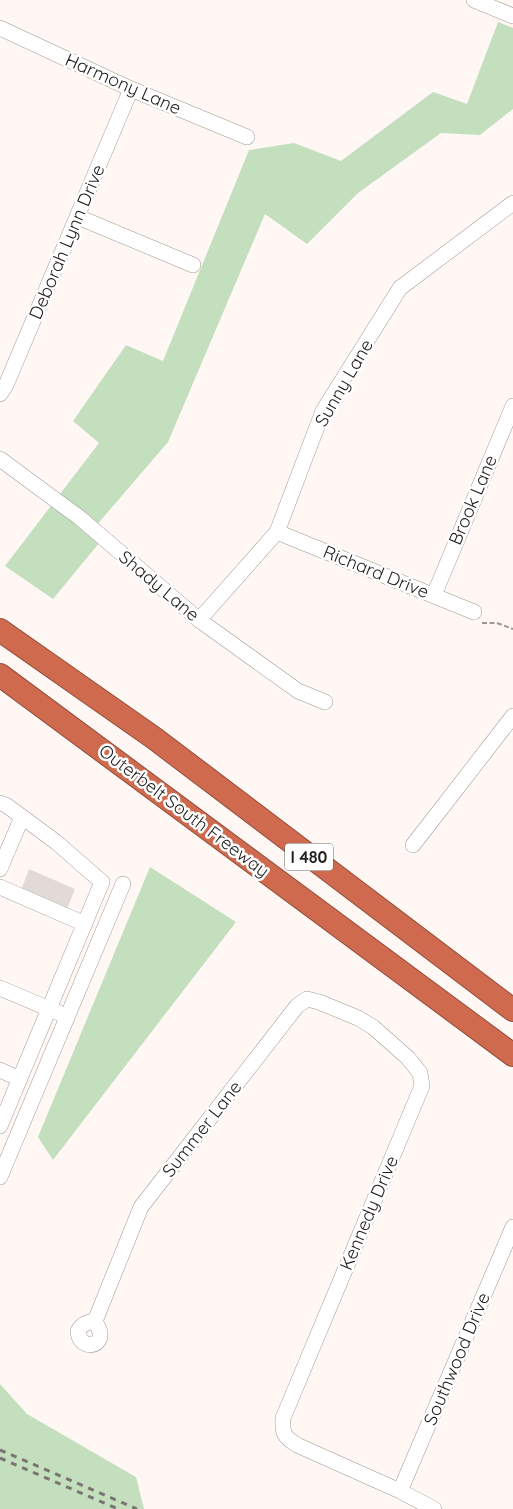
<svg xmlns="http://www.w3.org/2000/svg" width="513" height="1509" font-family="Quicksand,sans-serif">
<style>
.green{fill:#c4dfbd}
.building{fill:#e1dad7}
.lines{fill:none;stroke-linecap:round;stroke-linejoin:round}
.minor-casing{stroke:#a09a97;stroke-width:16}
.highway-casing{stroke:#924f3d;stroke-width:24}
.path{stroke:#9c9794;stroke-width:2;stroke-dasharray:5 2.5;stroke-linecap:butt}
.minor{stroke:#fff;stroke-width:15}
.highway{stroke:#cf6a4e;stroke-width:22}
.rail{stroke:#7a7573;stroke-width:3;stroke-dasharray:6 6;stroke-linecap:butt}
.labels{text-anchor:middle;stroke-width:5;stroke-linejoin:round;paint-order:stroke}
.shield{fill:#fff;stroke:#646261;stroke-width:1}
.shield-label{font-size:16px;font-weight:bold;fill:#211e1d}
.street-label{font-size:18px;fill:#211e1d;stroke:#fff}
</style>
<rect width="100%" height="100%" fill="#fef7f4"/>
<path class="green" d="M498 22 513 28V109L480 135 441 133 358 193 307 244 265 214 168 442 89 534 100 542 53 599 5 566 99 443 73 421 126 345 163 361 249 150 294 143 341 161 433 92 467 104Z
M150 867 236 922 53 1160 38 1137Z
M0 1384 27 1414 136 1477 144 1509H0Z"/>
<path class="building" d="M29 869 75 889 67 909 21 890Z"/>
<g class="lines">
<g class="minor-casing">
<path id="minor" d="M474 0 513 16
M0 28 131 89 247 137
M78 217 193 265
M0 394 6 385 131 89
M0 459 80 518 199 620 298 691 325 702
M277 532 474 612
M434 595 513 406
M199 620 277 532 323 411 400 288 513 203
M0 803 6 805 56 842 102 882 0 1126
M413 845 513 716
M0 869 22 817
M0 887 85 924
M0 988 59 1013
M0 1070 20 1079
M0 1177 123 884
M95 1321C87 1322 82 1324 78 1331 79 1350 102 1348 100 1333 100 1329 96 1324 95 1321L141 1207 297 1006 307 999 319 1002 358 1018 373 1027 408 1058 420 1073 422 1086 283 1418C282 1433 284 1437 297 1445L400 1491 434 1509
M400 1491 513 1227"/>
</g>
<g class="highway-casing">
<path id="highway" d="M0 630 154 738 513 1010
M0 675 513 1055"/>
</g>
<path class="path" d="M482 623H497L513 629"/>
<use href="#minor" class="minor"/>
<use href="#highway" class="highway"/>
<path class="rail" d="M0 1450 137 1509
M0 1458 118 1509"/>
</g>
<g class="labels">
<rect class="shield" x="285" y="843.5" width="48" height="27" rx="4"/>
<g class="shield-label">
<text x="309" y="863">I 480</text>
</g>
<g class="street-label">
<text transform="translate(123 84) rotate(24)" y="6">Harmony Lane</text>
<text transform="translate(67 242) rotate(-67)" y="6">Deborah Lynn Drive</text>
<text transform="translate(344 383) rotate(-60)" y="6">Sunny Lane</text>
<text transform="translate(473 500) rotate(-67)" y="6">Brook Lane</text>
<text transform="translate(376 572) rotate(22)" y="6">Richard Drive</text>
<text transform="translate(159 586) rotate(40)" y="6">Shady Lane</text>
<text transform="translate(184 811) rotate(37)" y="6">Outerbelt South Freeway</text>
<text transform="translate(202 1129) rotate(-52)" y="6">Summer Lane</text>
<text transform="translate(369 1213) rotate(-67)" y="6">Kennedy Drive</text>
<text transform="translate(457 1359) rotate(-67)" y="6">Southwood Drive</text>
</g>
</g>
</svg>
